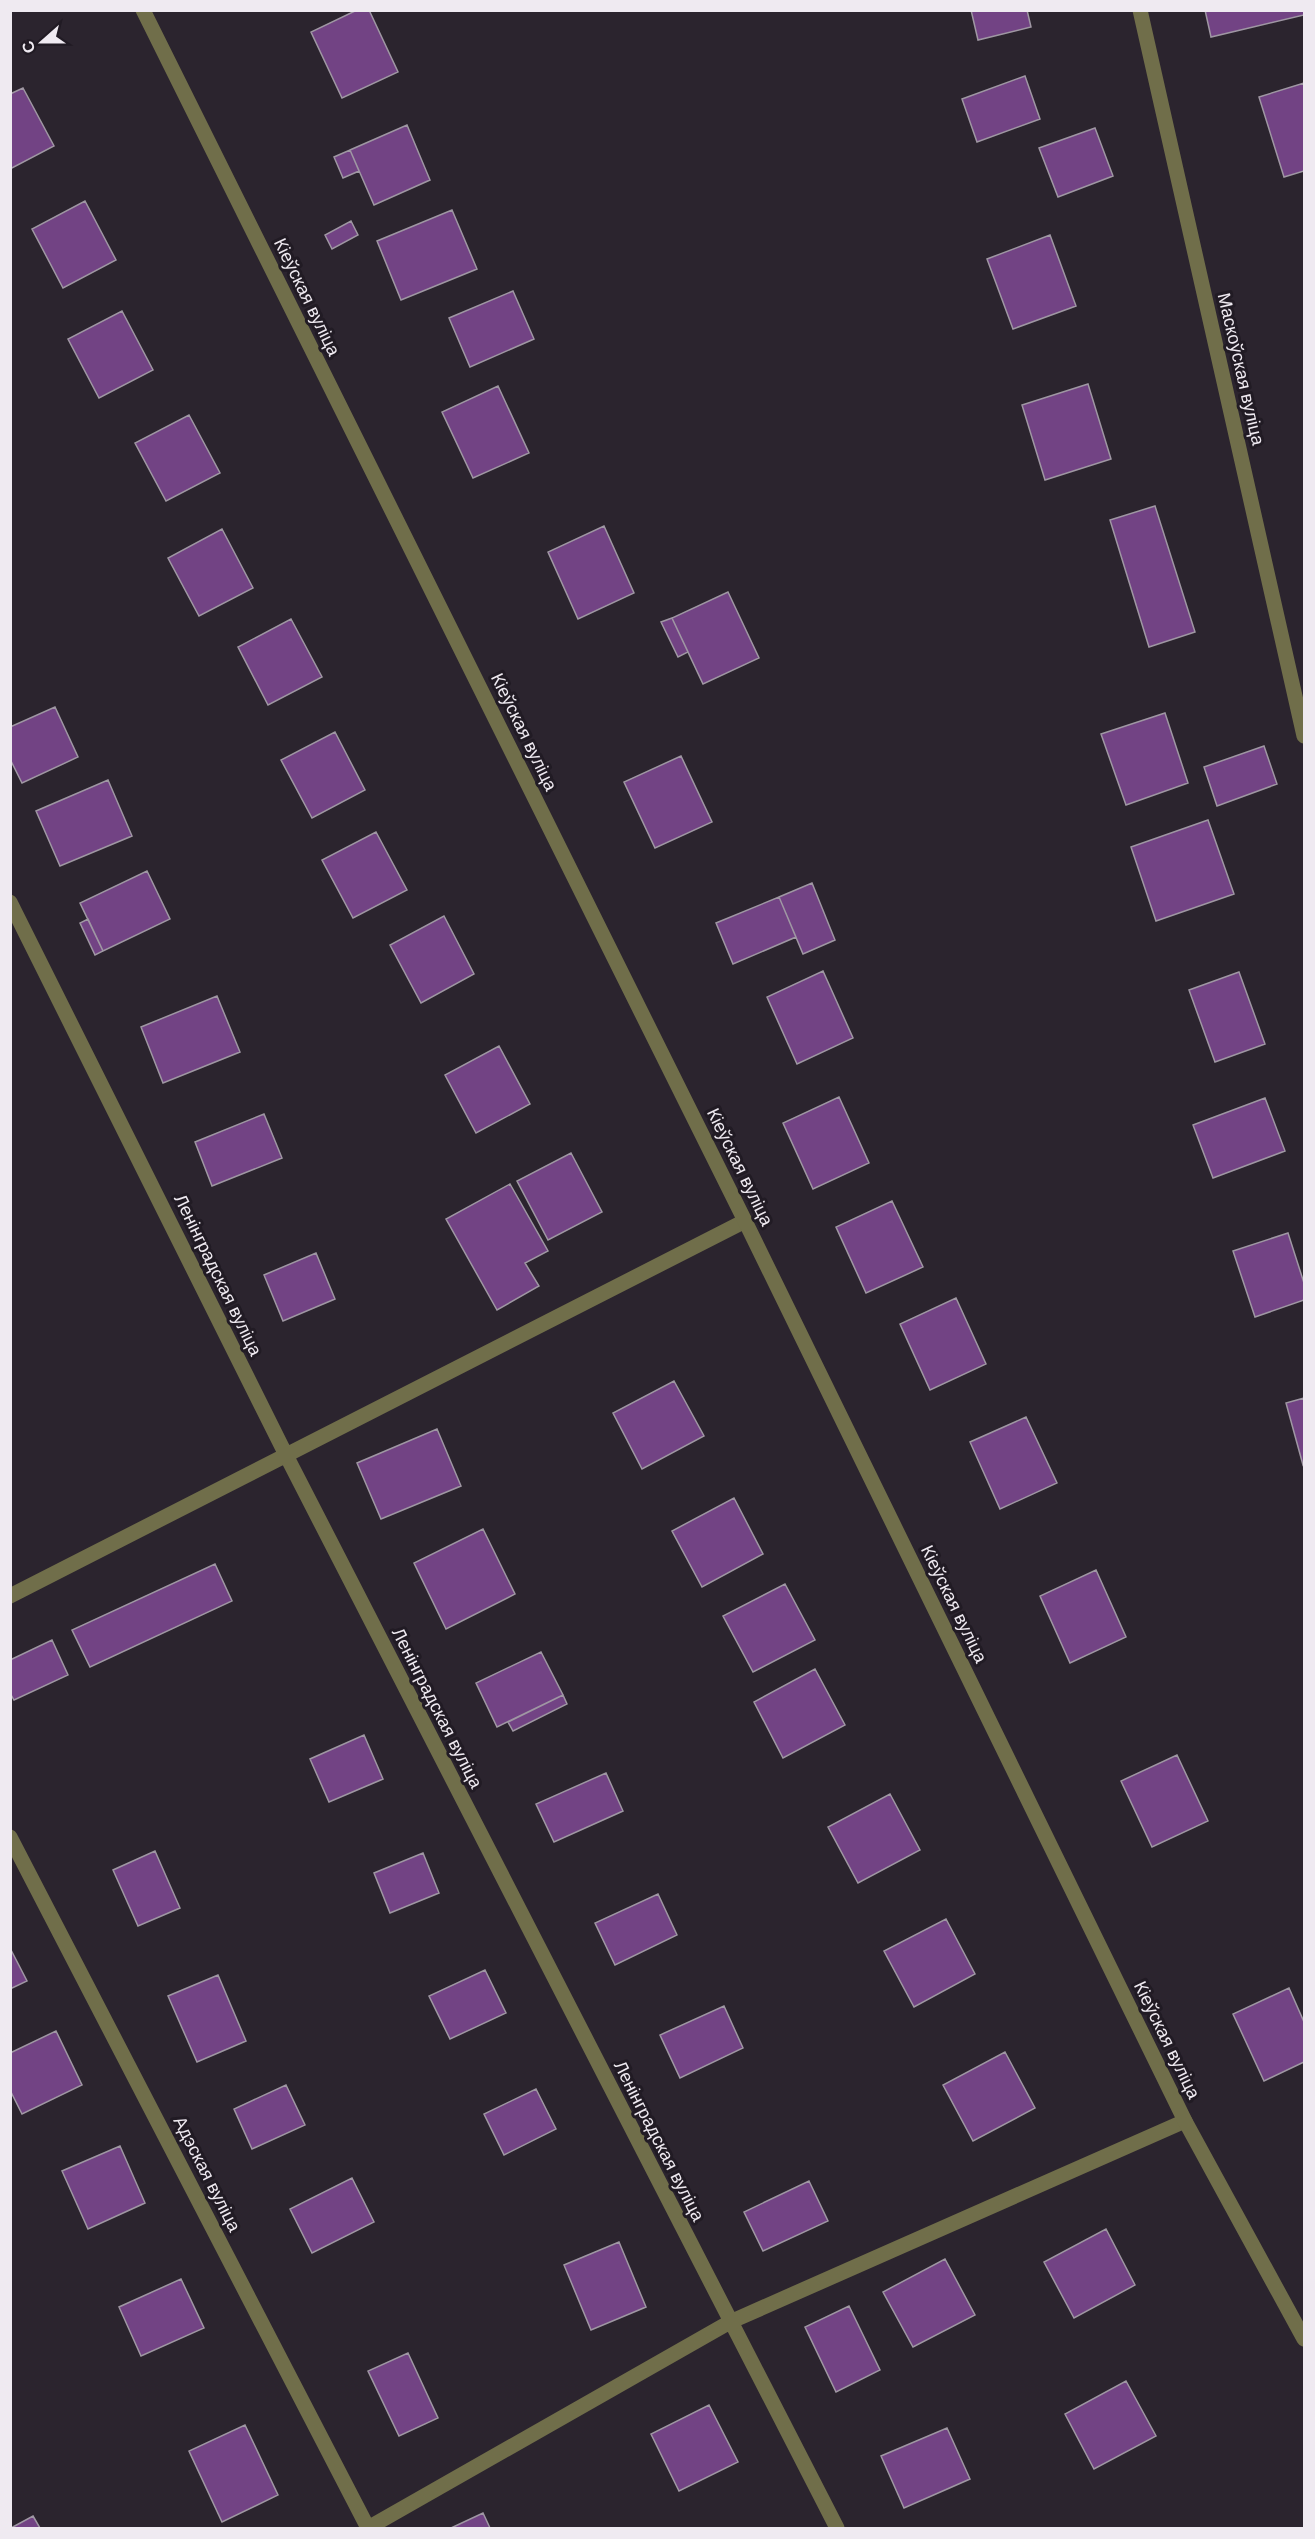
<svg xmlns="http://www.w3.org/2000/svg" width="1315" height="2539" font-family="Helvetica,sans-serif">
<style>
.building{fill:#724384;stroke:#9f97a3;stroke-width:1.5}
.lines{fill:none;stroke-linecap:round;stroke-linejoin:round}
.minor{stroke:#706e4a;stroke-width:15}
.tertiary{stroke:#706e4a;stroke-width:15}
.labels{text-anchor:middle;stroke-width:6;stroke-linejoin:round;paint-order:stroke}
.street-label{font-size:18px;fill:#efeaf1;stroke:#211b24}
</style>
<rect width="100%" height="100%" fill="#2b242e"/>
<path class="building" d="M357 10H369L398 72 342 98 311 32Z
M971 10H1027L1031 27 978 40Z
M1205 10H1304V15L1211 37Z
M1025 76 1040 119 977 142 962 99Z
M1304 83V171L1284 177 1259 97Z
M23 88 54 146 10 169V94Z
M407 125 430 180 374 205 350 150Z
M1095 128 1113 176 1058 197 1039 148Z
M350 150 359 171 343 178 334 157Z
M85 201 116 260 63 288 32 229Z
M452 210 477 269 401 300 377 241Z
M351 221 358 235 332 249 325 235Z
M1050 235 1076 306 1013 329 987 259Z
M513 291 534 339 470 367 449 318Z
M122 311 153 370 99 398 68 339Z
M1088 384 1111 459 1045 480 1022 405Z
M498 386 529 453 473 478 442 412Z
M189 415 220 473 166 501 135 443Z
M1155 506 1195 632 1149 647 1110 520Z
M604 526 634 593 578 619 548 552Z
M222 529 253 588 199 616 168 558Z
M728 592 759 658 703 684 672 618Z
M672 618 688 652 678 657 661 622Z
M291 619 322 677 268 705 238 647Z
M55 707 78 757 22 783 10 759V727Z
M1165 713 1188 783 1126 805 1101 734Z
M335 732 365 790 312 818 281 760Z
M1264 746 1277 784 1217 806 1204 767Z
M681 756 712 822 655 848 624 782Z
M108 780 132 836 60 866 36 811Z
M1208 820 1234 894 1156 921 1131 847Z
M376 832 407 890 353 918 322 860Z
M147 871 170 919 103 951 80 903Z
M812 883 835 940 803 954 779 897Z
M779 897 796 937 733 964 716 923Z
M444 916 474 974 421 1003 390 945Z
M88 919 103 951 95 955 80 923Z
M823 971 853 1038 797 1064 767 997Z
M1239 972 1265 1044 1215 1062 1189 990Z
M217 996 240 1052 163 1083 141 1027Z
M499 1046 530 1104 476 1133 445 1075Z
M839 1097 869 1163 813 1189 783 1123Z
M1265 1098 1285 1151 1213 1178 1193 1125Z
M264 1114 282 1158 212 1186 195 1142Z
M571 1153 602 1212 548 1240 517 1181Z
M510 1184 548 1251 525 1263 539 1286 497 1310 446 1219Z
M892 1201 923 1267 866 1293 836 1227Z
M1288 1233 1304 1283V1300L1255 1317 1233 1251Z
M316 1253 335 1299 283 1321 264 1275Z
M956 1298 986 1364 930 1390 900 1324Z
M674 1381 704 1436 642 1469 613 1413Z
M1304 1398V1464L1303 1465 1286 1403Z
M1026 1417 1057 1483 1000 1509 970 1442Z
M437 1429 461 1486 381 1519 357 1463Z
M734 1498 763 1554 702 1587 672 1531Z
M483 1529 515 1594 446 1629 414 1563Z
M215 1564 232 1601 90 1667 72 1630Z
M1096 1570 1126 1637 1070 1663 1040 1596Z
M785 1584 815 1640 753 1672 723 1616Z
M52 1640 68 1675 14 1700 10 1693V1660Z
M541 1652 563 1695 497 1727 476 1683Z
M815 1669 845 1725 783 1758 754 1702Z
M563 1695 567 1704 513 1731 508 1722Z
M364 1735 383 1779 329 1802 310 1759Z
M1177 1755 1208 1821 1152 1847 1121 1781Z
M606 1773 623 1811 554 1842 536 1804Z
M890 1794 920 1850 858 1883 828 1827Z
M155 1851 180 1908 138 1926 113 1870Z
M423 1853 439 1893 390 1913 374 1873Z
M658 1894 677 1935 615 1965 595 1923Z
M946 1919 975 1974 914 2007 884 1951Z
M10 1948 27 1981 10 1989Z
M485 1970 506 2013 450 2039 429 1996Z
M218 1975 246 2041 197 2062 168 1996Z
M1289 1988 1304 2022V2062L1264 2081 1233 2014Z
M724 2006 743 2048 680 2078 660 2035Z
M56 2031 82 2085 22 2114 10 2090V2053Z
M1005 2052 1035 2108 973 2141 943 2085Z
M286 2085 305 2125 252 2149 234 2109Z
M536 2089 556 2129 504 2155 484 2114Z
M120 2146 145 2203 88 2229 62 2171Z
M352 2178 374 2222 312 2253 290 2209Z
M809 2181 828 2221 763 2251 744 2212Z
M1106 2229 1135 2285 1074 2318 1044 2262Z
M619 2242 646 2307 591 2330 564 2265Z
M945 2259 975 2315 913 2347 883 2292Z
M181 2279 204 2328 141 2356 119 2307Z
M849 2306 880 2370 836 2392 805 2327Z
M408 2353 438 2418 399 2436 368 2371Z
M1126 2381 1156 2436 1094 2469 1065 2414Z
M709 2405 738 2462 679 2491 651 2434Z
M245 2425 278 2495 222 2522 189 2451Z
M947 2428 970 2479 904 2508 881 2456Z
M483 2513 490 2528H451Z
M33 2516 40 2528H11Z"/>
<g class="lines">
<path class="minor" d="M1140 10 1304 736
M10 902 287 1457 837 2528
M10 1596 745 1221
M10 1837 368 2528
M368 2528 730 2322 1185 2121"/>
<path class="tertiary" d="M143 10 745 1221 1185 2121 1304 2339"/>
</g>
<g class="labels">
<g class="street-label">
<text transform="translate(307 297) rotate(64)" y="6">Кіеўская вуліца</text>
<text transform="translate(1241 369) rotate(77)" y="6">Маскоўская вуліца</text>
<text transform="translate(524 732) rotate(64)" y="6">Кіеўская вуліца</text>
<text transform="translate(740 1167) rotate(64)" y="6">Кіеўская вуліца</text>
<text transform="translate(218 1275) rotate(64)" y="6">Ленінградская вуліца</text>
<text transform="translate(954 1604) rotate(64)" y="6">Кіеўская вуліца</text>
<text transform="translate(437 1708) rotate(63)" y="6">Ленінградская вуліца</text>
<text transform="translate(1167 2040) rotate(64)" y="6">Кіеўская вуліца</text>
<text transform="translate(659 2141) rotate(63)" y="6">Ленінградская вуліца</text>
<text transform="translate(207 2174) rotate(63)" y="6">Адэская вуліца</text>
</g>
</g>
<rect width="1315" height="2539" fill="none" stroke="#efeaf1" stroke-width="24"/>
<g transform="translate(42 42) rotate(249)" stroke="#211b24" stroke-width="4.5" paint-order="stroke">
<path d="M0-4.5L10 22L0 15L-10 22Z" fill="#efeaf1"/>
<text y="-9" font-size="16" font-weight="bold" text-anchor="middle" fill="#efeaf1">С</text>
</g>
</svg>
